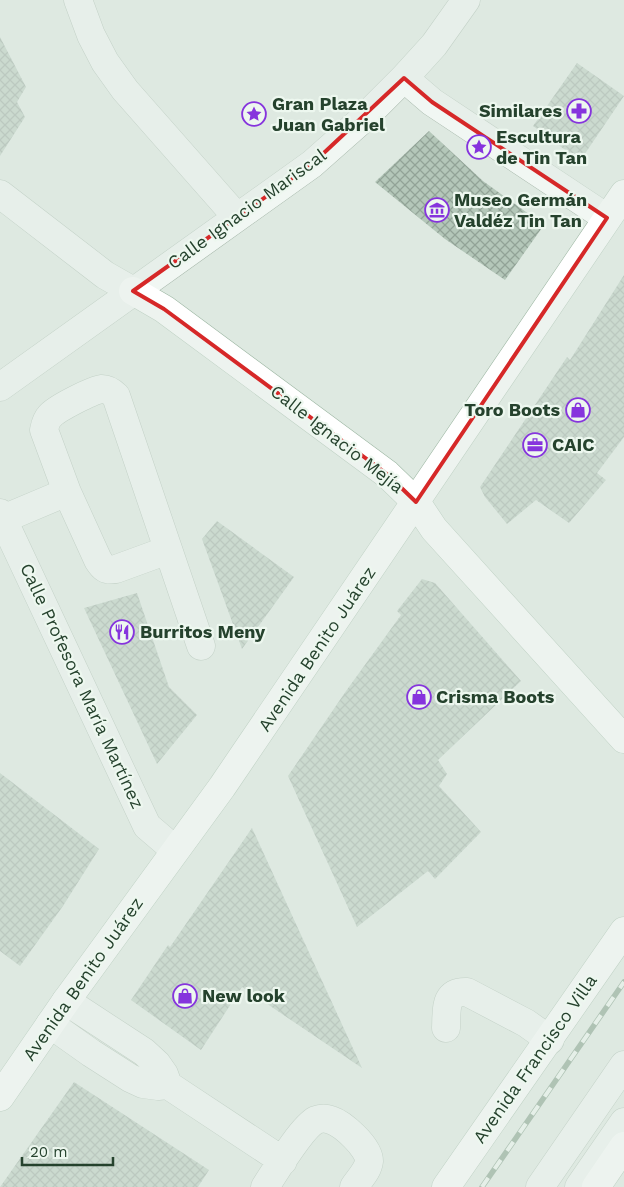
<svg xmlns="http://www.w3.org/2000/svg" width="624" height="1187" font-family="'Work Sans',sans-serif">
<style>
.building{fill:url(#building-cross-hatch)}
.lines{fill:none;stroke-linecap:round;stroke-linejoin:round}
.minor-casing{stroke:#a3b4a7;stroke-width:29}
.major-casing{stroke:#9cb6a2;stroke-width:29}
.minor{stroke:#f1f7f3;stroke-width:28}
.major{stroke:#fff;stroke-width:28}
.rail-casing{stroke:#76947d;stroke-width:5.5}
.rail{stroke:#edf7ef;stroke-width:4;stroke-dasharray:11;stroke-linecap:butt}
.marked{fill:none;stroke:#d62828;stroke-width:4;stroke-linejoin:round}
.labels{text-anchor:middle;stroke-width:4.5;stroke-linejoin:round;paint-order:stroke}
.poi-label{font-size:18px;font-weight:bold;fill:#25422d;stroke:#edf7ef;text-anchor:start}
.street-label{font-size:18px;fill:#25422d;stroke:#edf7ef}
</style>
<defs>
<pattern id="building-cross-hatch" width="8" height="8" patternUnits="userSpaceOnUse" patternTransform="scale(1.25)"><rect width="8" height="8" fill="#b4c7b9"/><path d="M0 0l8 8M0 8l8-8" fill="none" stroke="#92a397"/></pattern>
</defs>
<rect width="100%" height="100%" fill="#dee9e1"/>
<path class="building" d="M0 37 26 87 17 102 25 117 0 156Z
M577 63 624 96 580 161 533 126Z
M429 131 483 181 544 225 505 280 445 239 375 182Z
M624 275V437L597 473 606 480 569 523 536 500 507 524 485 497 480 487 567 357 570 360Z
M217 521 294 577 242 649 202 539Z
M422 579 435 583 521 681 438 760 447 774 439 786 481 832 435 879 428 871 357 927 288 776 346 691 401 615 397 611Z
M137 593 169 687 197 715 157 764 84 608Z
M0 773 99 849 63 906 20 966 0 951Z
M252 828 362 1068 242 987 201 1050 131 1000 168 945 170 947Z
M74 1082 209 1170 198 1187H0Z"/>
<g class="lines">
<g class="minor-casing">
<path id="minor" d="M78 0 91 35 105 62 125 90 236 216
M404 78 432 102 607 218
M0 194 105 275 133 291
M0 387 312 164 364 118 404 78 434 45 466 0
M0 513 147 826 175 850
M3 519 67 492
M168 550 116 569C106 571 103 568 98 560L67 492 44 430C45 425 46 420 50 416 55 409 93 390 102 389 108 389 112 392 116 396L201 646
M66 1001 144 1052 157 1064 164 1074 168 1085 283 1161
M50 1024 91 1053 130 1078 143 1084 158 1086 168 1085
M446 1028C447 1011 443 991 467 992L526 1023 550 1040
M265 1187C275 1172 302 1127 316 1120 321 1118 326 1118 331 1120 343 1124 369 1147 369 1161 368 1171 359 1179 354 1187
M540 1187 624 1065
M579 1187 624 1122"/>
</g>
<g class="major-casing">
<path id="major" d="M133 291 164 309 387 474 416 502 434 529 624 739
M0 1097 66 1001 222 787 624 194
M446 1187 624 931
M596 1187 624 1146"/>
</g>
<use href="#minor" class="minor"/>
<use href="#major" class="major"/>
<g class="rail-casing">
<path id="rail" d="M482 1187 624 982"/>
</g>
<use href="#rail" class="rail"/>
</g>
<path d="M0 0H624V1187H0ZM404 78 432 102 607 218 416 502 387 474 164 309 133 291 312 164Z" fill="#dee9e1" fill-opacity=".55" fill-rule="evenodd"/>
<path class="marked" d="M404 78 432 102 607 218 416 502 387 474 164 309 133 291 312 164Z"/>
<defs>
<g id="pharmacy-ring" transform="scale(1.25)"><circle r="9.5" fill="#edf7ef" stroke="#8634dd" stroke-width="1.5"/><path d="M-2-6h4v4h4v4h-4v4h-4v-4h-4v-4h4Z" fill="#8634dd"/></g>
<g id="sight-ring" transform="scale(1.25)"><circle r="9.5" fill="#edf7ef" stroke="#8634dd" stroke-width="1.5"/><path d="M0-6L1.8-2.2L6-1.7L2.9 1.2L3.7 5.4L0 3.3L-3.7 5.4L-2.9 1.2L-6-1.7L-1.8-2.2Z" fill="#8634dd"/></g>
<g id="museum-ring" transform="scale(1.25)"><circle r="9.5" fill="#edf7ef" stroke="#8634dd" stroke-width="1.5"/><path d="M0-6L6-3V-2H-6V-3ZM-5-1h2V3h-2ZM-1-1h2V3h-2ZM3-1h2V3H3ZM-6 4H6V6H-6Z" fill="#8634dd"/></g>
<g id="shop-ring" transform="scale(1.25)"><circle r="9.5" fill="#edf7ef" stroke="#8634dd" stroke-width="1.5"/><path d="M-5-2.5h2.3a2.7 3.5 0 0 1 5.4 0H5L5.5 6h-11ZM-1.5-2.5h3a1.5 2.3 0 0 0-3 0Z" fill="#8634dd"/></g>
<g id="office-ring" transform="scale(1.25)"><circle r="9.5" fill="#edf7ef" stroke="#8634dd" stroke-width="1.5"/><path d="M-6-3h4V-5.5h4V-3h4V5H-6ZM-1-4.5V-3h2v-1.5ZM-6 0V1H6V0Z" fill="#8634dd"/></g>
<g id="restaurant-ring" transform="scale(1.25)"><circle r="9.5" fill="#edf7ef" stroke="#8634dd" stroke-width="1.5"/><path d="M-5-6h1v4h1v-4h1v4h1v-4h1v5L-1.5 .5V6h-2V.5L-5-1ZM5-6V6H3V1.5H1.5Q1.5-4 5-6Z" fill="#8634dd"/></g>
</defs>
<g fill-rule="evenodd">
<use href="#pharmacy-ring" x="579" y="111"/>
<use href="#sight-ring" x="254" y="114"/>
<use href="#sight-ring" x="479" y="147"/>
<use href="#museum-ring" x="437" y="210"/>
<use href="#shop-ring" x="578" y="410"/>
<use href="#office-ring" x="535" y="445"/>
<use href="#restaurant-ring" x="122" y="632"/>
<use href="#shop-ring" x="419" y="697"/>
<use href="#shop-ring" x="185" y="996"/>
</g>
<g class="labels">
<g class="poi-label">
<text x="272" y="110">Gran Plaza<tspan x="272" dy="21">Juan Gabriel</tspan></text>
<text x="562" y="117" text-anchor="end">Similares</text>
<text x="496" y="143">Escultura<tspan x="496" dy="21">de Tin Tan</tspan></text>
<text x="454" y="206">Museo Germán<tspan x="454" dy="21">Valdéz Tin Tan</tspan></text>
<text x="560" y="416" text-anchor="end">Toro Boots</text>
<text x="552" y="451">CAIC</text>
<text x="140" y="638">Burritos Meny</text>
<text x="436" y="703">Crisma Boots</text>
<text x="202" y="1002">New look</text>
</g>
<g class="street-label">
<text transform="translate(247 209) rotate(-36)" y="6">Calle Ignacio Mariscal</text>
<text transform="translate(337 439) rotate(38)" y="6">Calle Ignacio Mejía</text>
<text transform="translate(317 649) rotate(-56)" y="6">Avenida Benito Juárez</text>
<text transform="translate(82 686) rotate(65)" y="6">Calle Profesora María Martínez</text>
<text transform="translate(83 979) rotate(-55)" y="6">Avenida Benito Juárez</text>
<text transform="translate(535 1059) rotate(-55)" y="6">Avenida Francisco Villa</text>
</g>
</g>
<path d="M22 1157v8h91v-8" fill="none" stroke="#25422d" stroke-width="2.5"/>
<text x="30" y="1157" font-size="15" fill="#25422d" stroke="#edf7ef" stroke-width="4" paint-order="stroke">20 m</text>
</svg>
